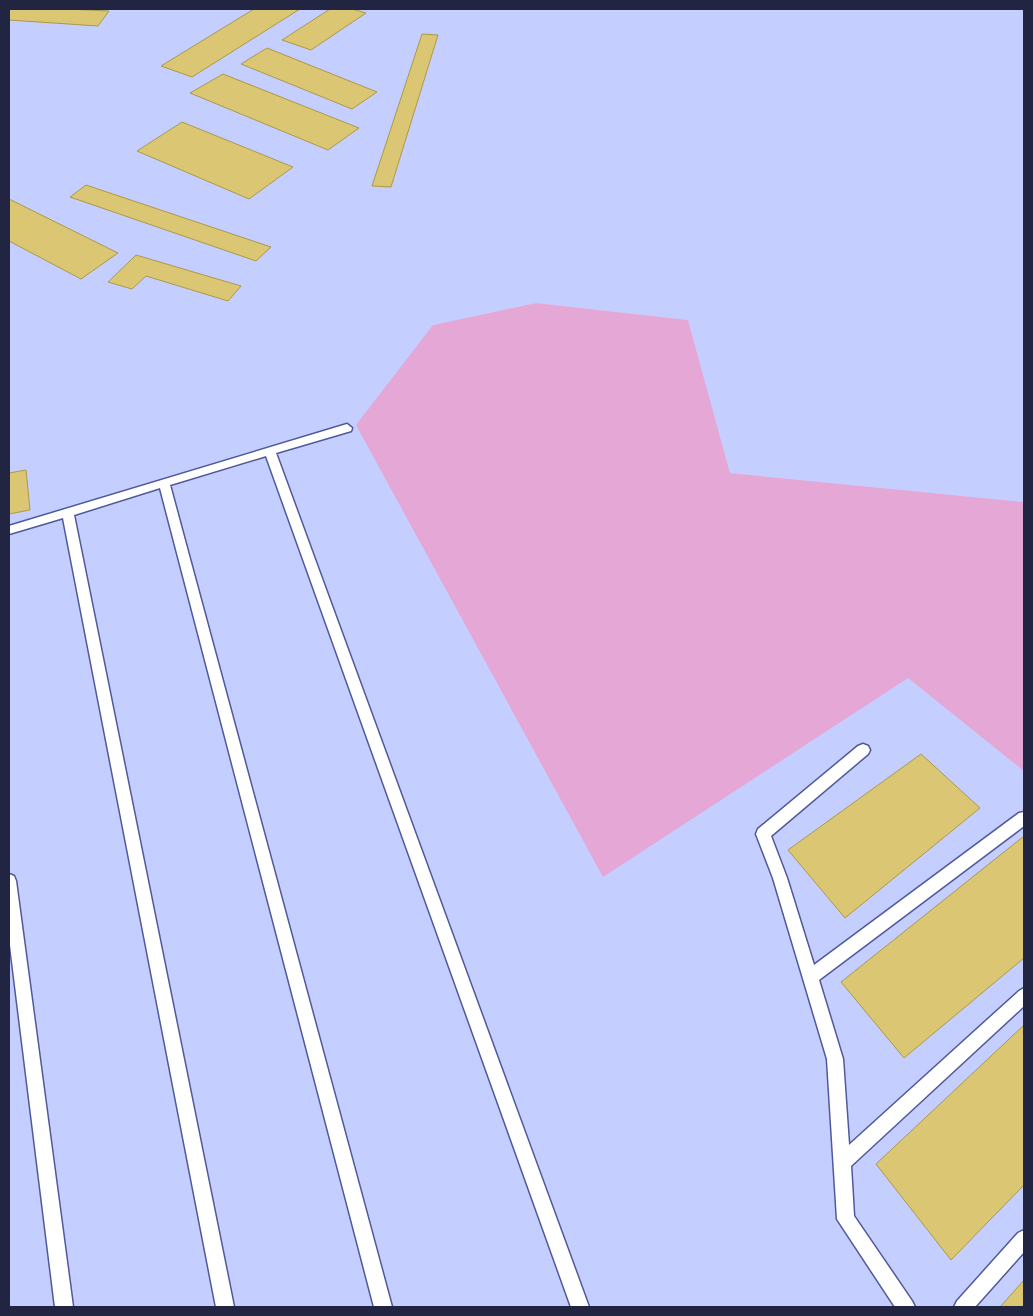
<svg xmlns="http://www.w3.org/2000/svg" width="1033" height="1316" font-family="'Playfair Display',serif">
<style>
.built{fill:#c4ceff}
.green{fill:#e5a7d5}
.building{fill:#dac673;stroke:#ad9946}
.lines{fill:none;stroke-linecap:round;stroke-linejoin:round}
.lane-casing{stroke:#50599b;stroke-width:3}
.lane{fill:#fff;fill-rule:evenodd}
</style>
<rect width="100%" height="100%" fill="#d5dcfa"/>
<path class="built" d="M9 9H1024V502L730 473 688 320 536 303 433 325 891 610 1024 709V1307H9Z"/>
<path class="green" d="M536 303 688 320 730 473 1024 502V771L908 678 603 877 356 425 433 325Z"/>
<path class="building" d="M9 9H67L109 11 98 26 9 20Z
M254 9H300L192 77 161 66Z
M330 9H352L366 13 311 50 282 40Z
M422 34 438 35 391 187 372 186Z
M267 48 377 92 352 109 241 64Z
M223 74 359 128 328 150 190 93Z
M182 122 293 167 249 199 137 151Z
M86 185 271 247 256 261 70 197Z
M9 199 118 253 81 279 9 241Z
M136 255 241 286 228 301 146 276 132 289 108 282Z
M26 470 30 510 9 514V473Z
M921 754 980 808 845 918 788 850Z
M1024 836V958L904 1058 841 982Z
M1024 1025V1185L951 1260 876 1164Z
M1024 1280V1307H1000Z"/>
<g class="lines">
<g class="lane-casing">
<path id="lane" d="M347 424 352 428 351 431 276 453 589 1307H571L266 456 170 485 392 1307H374L160 488 74 515 234 1307H216L63 518 9 534V526Z
M863 744 868 746 870 750 868 754 771 836 787 878 814 965 1019 813 1024 812V826L819 980 843 1059 849 1145 1019 991 1024 988V1006L851 1166 854 1216 912 1301 915 1307H895L837 1219 827 1059 773 878 756 834 758 829 858 746Z
M9 874 14 876 16 881 73 1307H55L9 937Z
M1024 1230V1252L975 1307H954L957 1301 1018 1233Z"/>
</g>
<use href="#lane" class="lane"/>
</g>
<rect width="1033" height="1316" fill="none" stroke="#212542" stroke-width="20"/>
</svg>
